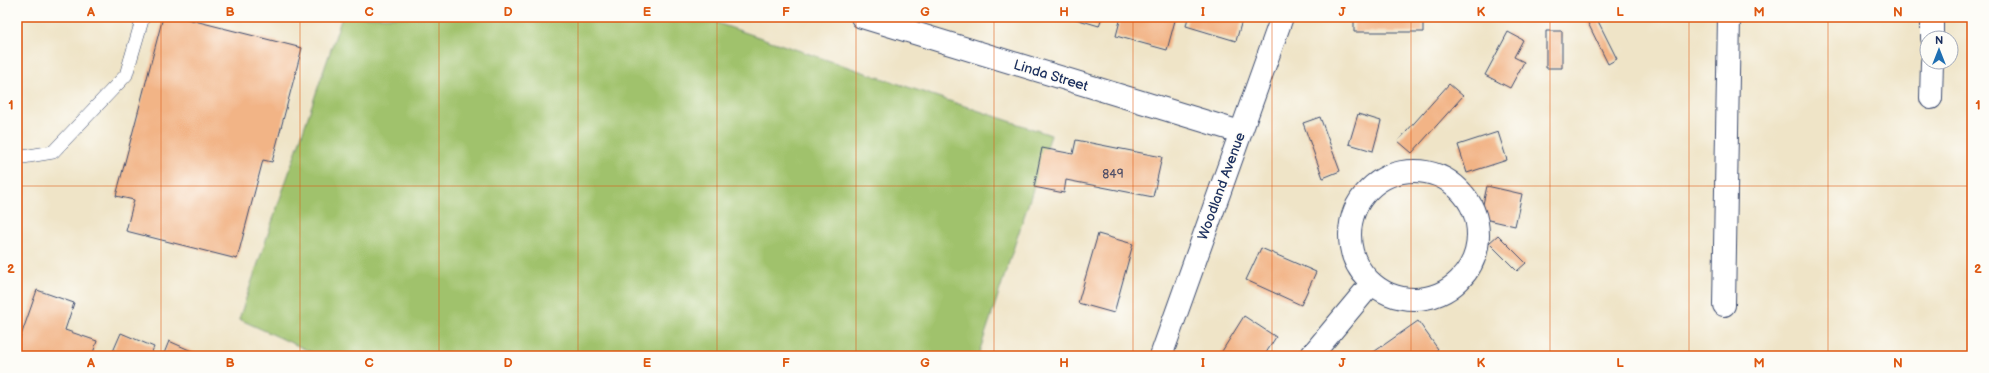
<svg xmlns="http://www.w3.org/2000/svg" width="1989" height="373" font-family="'Balsamiq Sans',sans-serif">
<style>
.green{fill:#a0c26c;stroke:#5e7865}
.building{fill:#f2b486}
.lines{fill:none;stroke-linecap:round;stroke-linejoin:round}
.service-casing{stroke:#3b4a6e;stroke-width:14}
.minor-casing{stroke:#3b4a6e;stroke-width:24}
.tertiary-casing{stroke:#3b4a6e;stroke-width:24}
.service{stroke:#fff;stroke-width:13}
.minor{stroke:#fff;stroke-width:22}
.tertiary{stroke:#fff;stroke-width:22}
.grid{fill:none;stroke:#de5710;stroke-width:1;stroke-opacity:0.55}
.labels{text-anchor:middle;stroke-width:3;stroke-linejoin:round;paint-order:stroke}
.number-label{font-size:12px;fill:#515068}
.street-label{font-size:14px;fill:#1b2f5e;stroke:#fdfcf7}
.neatline{fill:none;stroke:#de5710;stroke-width:1.5}
.grid-label{font-size:13px;text-anchor:middle;font-weight:bold;fill:#de5710}
</style>
<rect width="100%" height="100%" fill="#fdfcf7"/>
<filter id="ink" filterUnits="userSpaceOnUse"><feTurbulence type="fractalNoise" baseFrequency=".025" numOctaves="2"/><feDisplacementMap in="SourceGraphic" scale="8" xChannelSelector="R" yChannelSelector="G"/><feConvolveMatrix kernelMatrix="1 2 1 2 8 2 1 2 1" color-interpolation-filters="sRGB"/></filter>
<filter id="wash" filterUnits="userSpaceOnUse"><feTurbulence type="fractalNoise" baseFrequency=".012" numOctaves="4" result="noise"/><feDisplacementMap in="SourceGraphic" scale="16" xChannelSelector="R" yChannelSelector="G"/><feGaussianBlur stdDeviation="0.9" result="paint"/><feColorMatrix in="noise" values="0 0 0 0 0 0 0 0 0 0 0 0 0 0 0 0 0 1.4 0 .05"/><feComposite in="paint" operator="in"/></filter>
<g filter="url(#wash)">
<rect width="100%" height="100%" fill="#efe4c7"/>
<path class="green" d="M342 17H699L1051 135 978 356H320L239 319Z"/>
<g id="blocks">
<path class="building" d="M163 17H179L302 48 272 162 263 160 237 259 126 231 134 200 116 196Z
M1069 17H1102L1099 26Z
M1121 17H1176L1167 50 1116 36Z
M1188 17H1243L1236 41 1186 26Z
M1354 17H1423V32H1354Z
M1585 17H1596L1617 59 1608 64Z
M1546 31H1562V68H1546Z
M1508 32 1523 40 1514 57 1524 62 1510 88 1485 75Z
M1449 84 1463 96 1412 153 1398 141Z
M1358 114 1381 121 1373 151 1349 144Z
M1320 117 1340 171 1323 178 1303 123Z
M1498 132 1507 160 1467 173 1458 145Z
M1076 140 1162 157 1153 197 1066 180 1064 193 1034 187 1042 148 1073 154Z
M1487 186 1522 194 1515 226 1480 218Z
M1098 234 1133 244 1114 313 1078 303Z
M1498 235 1526 263 1517 271 1489 243Z
M1261 248 1316 272 1301 305 1246 280Z
M37 290 74 303 65 330 97 341 92 356H17V347Z
M1244 316 1276 337 1264 356H1219Z
M1418 321 1438 349 1429 356H1368Z
M121 333 154 347 150 356H111Z
M169 341 203 356H163Z"/>
</g>
</g>
<g filter="url(#ink)">
<use href="#blocks" fill-opacity="0" stroke="#3b4a6e" stroke-width="1"/>
<g class="lines">
<g class="service-casing">
<path id="service" d="M17 155 23 157 53 152 126 75 143 17"/>
</g>
<g class="minor-casing">
<path id="minor" d="M862 17 1240 132
M1932 38V17
M1931 98 1932 62
M1350 235a64 64 0 1 1 128 0a64 64 0 1 1-128 0Z
M1724 305 1729 17
M1311 356 1371 284"/>
</g>
<g class="tertiary-casing">
<path id="tertiary" d="M1161 356 1282 17"/>
</g>
<use href="#service" class="service"/>
<use href="#minor" class="minor"/>
<use href="#tertiary" class="tertiary"/>
</g>
</g>
<path class="grid" d="M161 17V356M300 17V356M439 17V356M578 17V356M717 17V356M856 17V356M994 17V356M1133 17V356M1272 17V356M1411 17V356M1550 17V356M1689 17V356M1828 17V356M17 186H1972"/>
<g class="labels">
<g class="number-label">
<text x="1113" y="178">849</text>
</g>
<g class="street-label">
<text transform="translate(1051 75) rotate(17)" y="5">Linda Street</text>
<text transform="translate(1221 186) rotate(-70)" y="5">Woodland Avenue</text>
</g>
</g>
<rect width="1989" height="373" fill="none" stroke="#fdfcf7" stroke-width="44"/>
<g transform="translate(1939 50)"><circle r="19" fill="#fdfcf7" stroke="#a3aaba"/>
<path d="M0-3L7 15L0 10L-7 15Z" fill="#1f6fb2"/>
<text y="-6" font-size="11" font-weight="bold" text-anchor="middle" fill="#1b2f5e">N</text>
</g>
<rect x="22" y="22" width="1945" height="329" class="neatline"/>
<g class="grid-label">
<text x="91" y="16">A</text>
<text x="230" y="16">B</text>
<text x="369" y="16">C</text>
<text x="508" y="16">D</text>
<text x="647" y="16">E</text>
<text x="786" y="16">F</text>
<text x="925" y="16">G</text>
<text x="1064" y="16">H</text>
<text x="1203" y="16">I</text>
<text x="1342" y="16">J</text>
<text x="1481" y="16">K</text>
<text x="1620" y="16">L</text>
<text x="1759" y="16">M</text>
<text x="1898" y="16">N</text>
<text x="11" y="109">1</text>
<text x="1978" y="109">1</text>
<text x="11" y="273">2</text>
<text x="1978" y="273">2</text>
<text x="91" y="367">A</text>
<text x="230" y="367">B</text>
<text x="369" y="367">C</text>
<text x="508" y="367">D</text>
<text x="647" y="367">E</text>
<text x="786" y="367">F</text>
<text x="925" y="367">G</text>
<text x="1064" y="367">H</text>
<text x="1203" y="367">I</text>
<text x="1342" y="367">J</text>
<text x="1481" y="367">K</text>
<text x="1620" y="367">L</text>
<text x="1759" y="367">M</text>
<text x="1898" y="367">N</text>
</g>
</svg>
